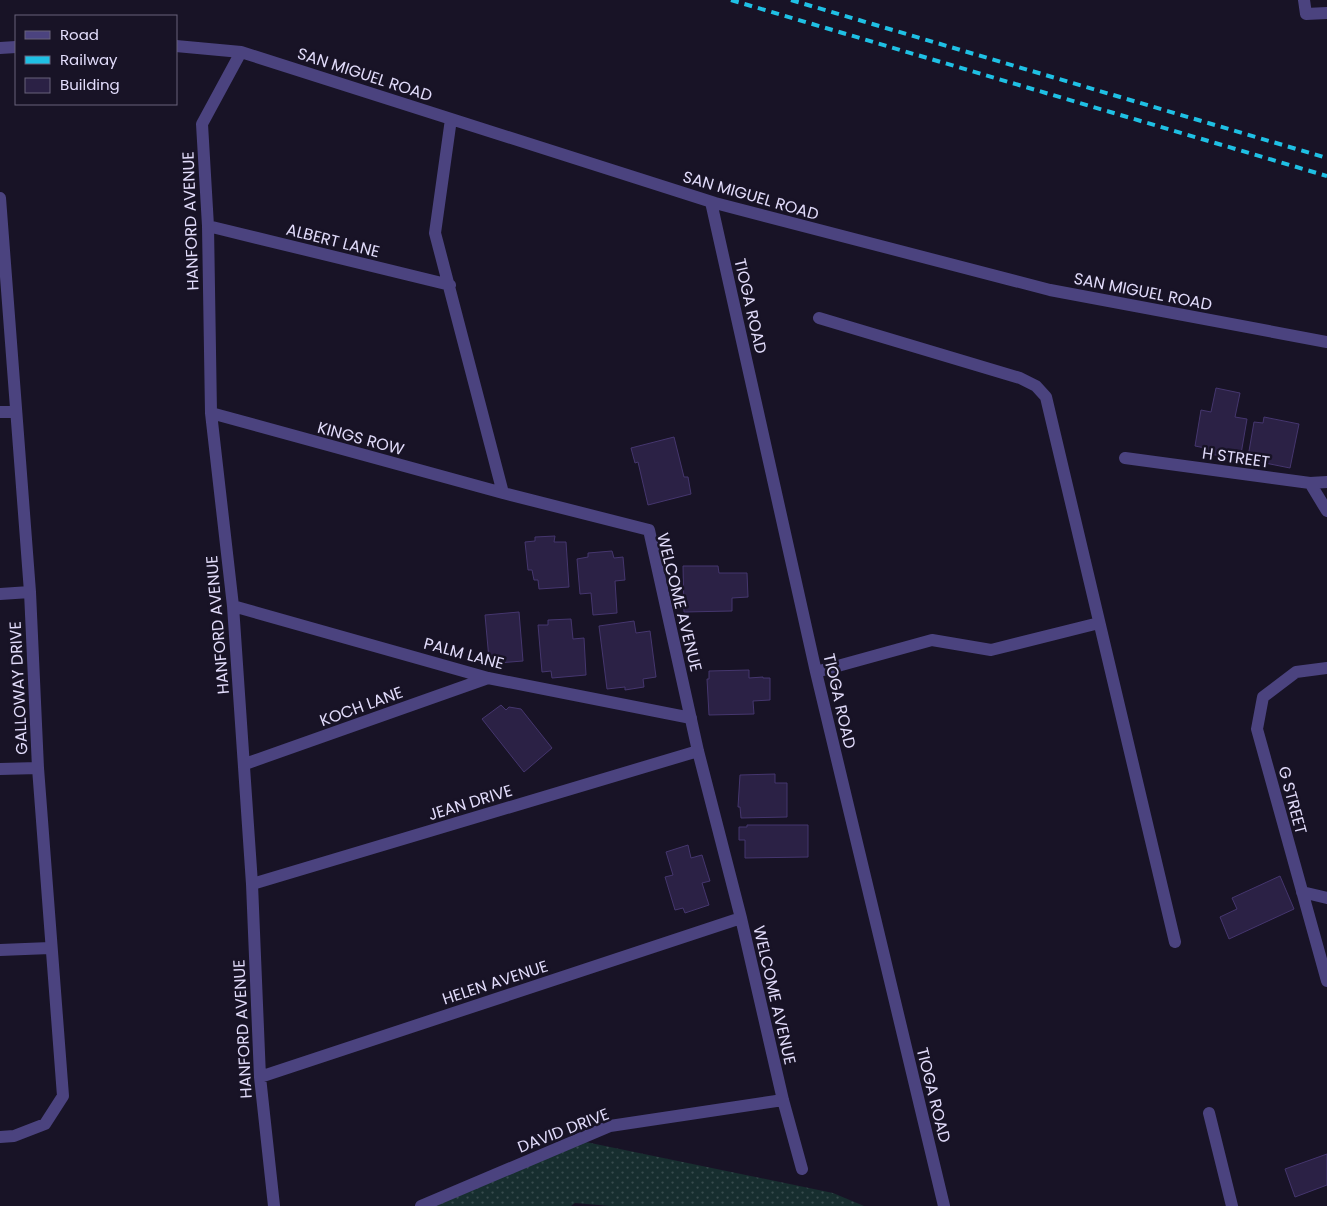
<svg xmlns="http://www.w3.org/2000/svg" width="1327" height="1206" font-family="Poppins,sans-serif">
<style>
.grass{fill:url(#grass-dots)}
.building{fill:#2b2145;stroke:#45366e}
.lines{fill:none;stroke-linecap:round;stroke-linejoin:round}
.minor{stroke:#4b437f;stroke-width:12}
.rail{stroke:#1fc0e4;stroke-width:4;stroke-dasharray:8 6;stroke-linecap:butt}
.labels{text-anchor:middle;stroke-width:5;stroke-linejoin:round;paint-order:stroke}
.street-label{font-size:16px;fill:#e2dcfb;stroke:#181326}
</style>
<defs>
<pattern id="grass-dots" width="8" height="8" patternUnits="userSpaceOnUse" patternTransform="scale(1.25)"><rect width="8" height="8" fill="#172e2f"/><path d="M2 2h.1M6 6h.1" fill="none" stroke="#384c4e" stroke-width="1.8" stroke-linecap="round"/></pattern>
</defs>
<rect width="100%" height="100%" fill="#181326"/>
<path class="grass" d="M576 1140 833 1193 864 1206H610L575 1203 571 1206H421Z"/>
<path class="building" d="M1216 388 1240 393 1235 417 1247 419 1241 454 1228 451 1227 457 1204 453 1205 448 1195 446 1201 410 1211 412Z
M1264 417 1299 424 1290 468 1255 461V459L1248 457 1254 422 1263 423Z
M674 437 684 477H688L691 494 648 505 638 462 635 463 631 448Z
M555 536 554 542H566L569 587 539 589 538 580H534L532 570H528L525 542 535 541V537Z
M612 551 614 558 623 557 625 580 615 581 617 613 593 615 591 593 580 594 577 559 588 557V553Z
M683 566H718L719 573H747L748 597 732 598V611L684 612Z
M519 612 523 661 498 663V659H489L485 615Z
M571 619 573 639 584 638 586 675 552 678 551 671 542 672 538 625H548V620Z
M634 621 636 633 650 631 656 677 643 679 644 687 625 690V687L607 689 599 626Z
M749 670V678L763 677V678H770V700L753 701 754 714 709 715 707 679H709V671Z
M501 705 506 710 509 707 521 709 552 748 524 772 482 719Z
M775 774V783H787V817L741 818 740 807H738L740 775Z
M747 825H808V857L745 858V840H739V827H747Z
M688 845 691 858 702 855 710 881 702 883 709 905 685 913 683 908 675 910 665 877 673 875 666 852Z
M1280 876 1294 909 1229 939 1220 917 1237 909 1232 898Z
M1327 1154V1185L1295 1197 1285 1169Z"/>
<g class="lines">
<path class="minor" d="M1304 0 1306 14 1327 13
M176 46 241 52 715 203 1050 290 1327 342
M0 48 16 47
M241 52 202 124 208 226 211 413 233 606 252 884 260 1077 274 1206
M451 119 435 233 503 493 649 530 698 751 741 918 783 1100 802 1169
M0 198 30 592 38 768 63 1096 45 1124 14 1136 0 1137
M711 202 816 672 944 1206
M208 226 450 285
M819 318 1020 378 1036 386 1046 397 1175 942
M0 412H16
M211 413 503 493
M1125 458 1310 483 1327 511
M1310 483 1327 482
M0 594 30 592
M233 606 488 678 691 718
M1327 668 1296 672 1263 697 1257 729 1327 981
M816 672 932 640 991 650 1099 623
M245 764 488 678
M0 769 38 768
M252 884 698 751
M1302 892 1327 898
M0 950 50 948
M260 1077 741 918
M1209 1113 1232 1206
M421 1206 610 1126 783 1100"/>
<path class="rail" d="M731 0 1327 176
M791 0 1327 158"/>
</g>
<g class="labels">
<g class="street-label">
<text transform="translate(365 74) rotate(18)" y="6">SAN MIGUEL ROAD</text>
<text transform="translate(751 195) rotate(16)" y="6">SAN MIGUEL ROAD</text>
<text transform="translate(190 221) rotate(-92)" y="6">HANFORD AVENUE</text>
<text transform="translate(333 240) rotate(14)" y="6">ALBERT LANE</text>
<text transform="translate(1143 291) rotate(11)" y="6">SAN MIGUEL ROAD</text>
<text transform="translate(751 306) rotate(77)" y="6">TIOGA ROAD</text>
<text transform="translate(361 438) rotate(15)" y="6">KINGS ROW</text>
<text transform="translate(1236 457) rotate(8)" y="6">H STREET</text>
<text transform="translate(680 602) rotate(76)" y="6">WELCOME AVENUE</text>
<text transform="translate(217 625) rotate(-95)" y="6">HANFORD AVENUE</text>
<text transform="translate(464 653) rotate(15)" y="6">PALM LANE</text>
<text transform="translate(18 688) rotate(-93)" y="6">GALLOWAY DRIVE</text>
<text transform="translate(840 701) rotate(77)" y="6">TIOGA ROAD</text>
<text transform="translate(361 706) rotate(-20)" y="6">KOCH LANE</text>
<text transform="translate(1293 800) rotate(75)" y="6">G STREET</text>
<text transform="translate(470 802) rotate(-17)" y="6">JEAN DRIVE</text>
<text transform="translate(495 982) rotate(-18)" y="6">HELEN AVENUE</text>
<text transform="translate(775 995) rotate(77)" y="6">WELCOME AVENUE</text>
<text transform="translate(242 1029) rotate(-93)" y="6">HANFORD AVENUE</text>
<text transform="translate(934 1095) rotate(76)" y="6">TIOGA ROAD</text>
<text transform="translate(563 1130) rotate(-21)" y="6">DAVID DRIVE</text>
</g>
</g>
<rect x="15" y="15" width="162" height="90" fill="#181326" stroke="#69637b"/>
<rect x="25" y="31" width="25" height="8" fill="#4b437f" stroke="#69637b"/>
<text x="60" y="40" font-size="15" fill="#e2dcfb">Road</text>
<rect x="25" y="56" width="25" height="8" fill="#1fc0e4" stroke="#69637b"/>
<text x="60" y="65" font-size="15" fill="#e2dcfb">Railway</text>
<rect x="25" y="78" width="25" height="15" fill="#2b2145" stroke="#69637b"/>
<text x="60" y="90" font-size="15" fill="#e2dcfb">Building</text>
</svg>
